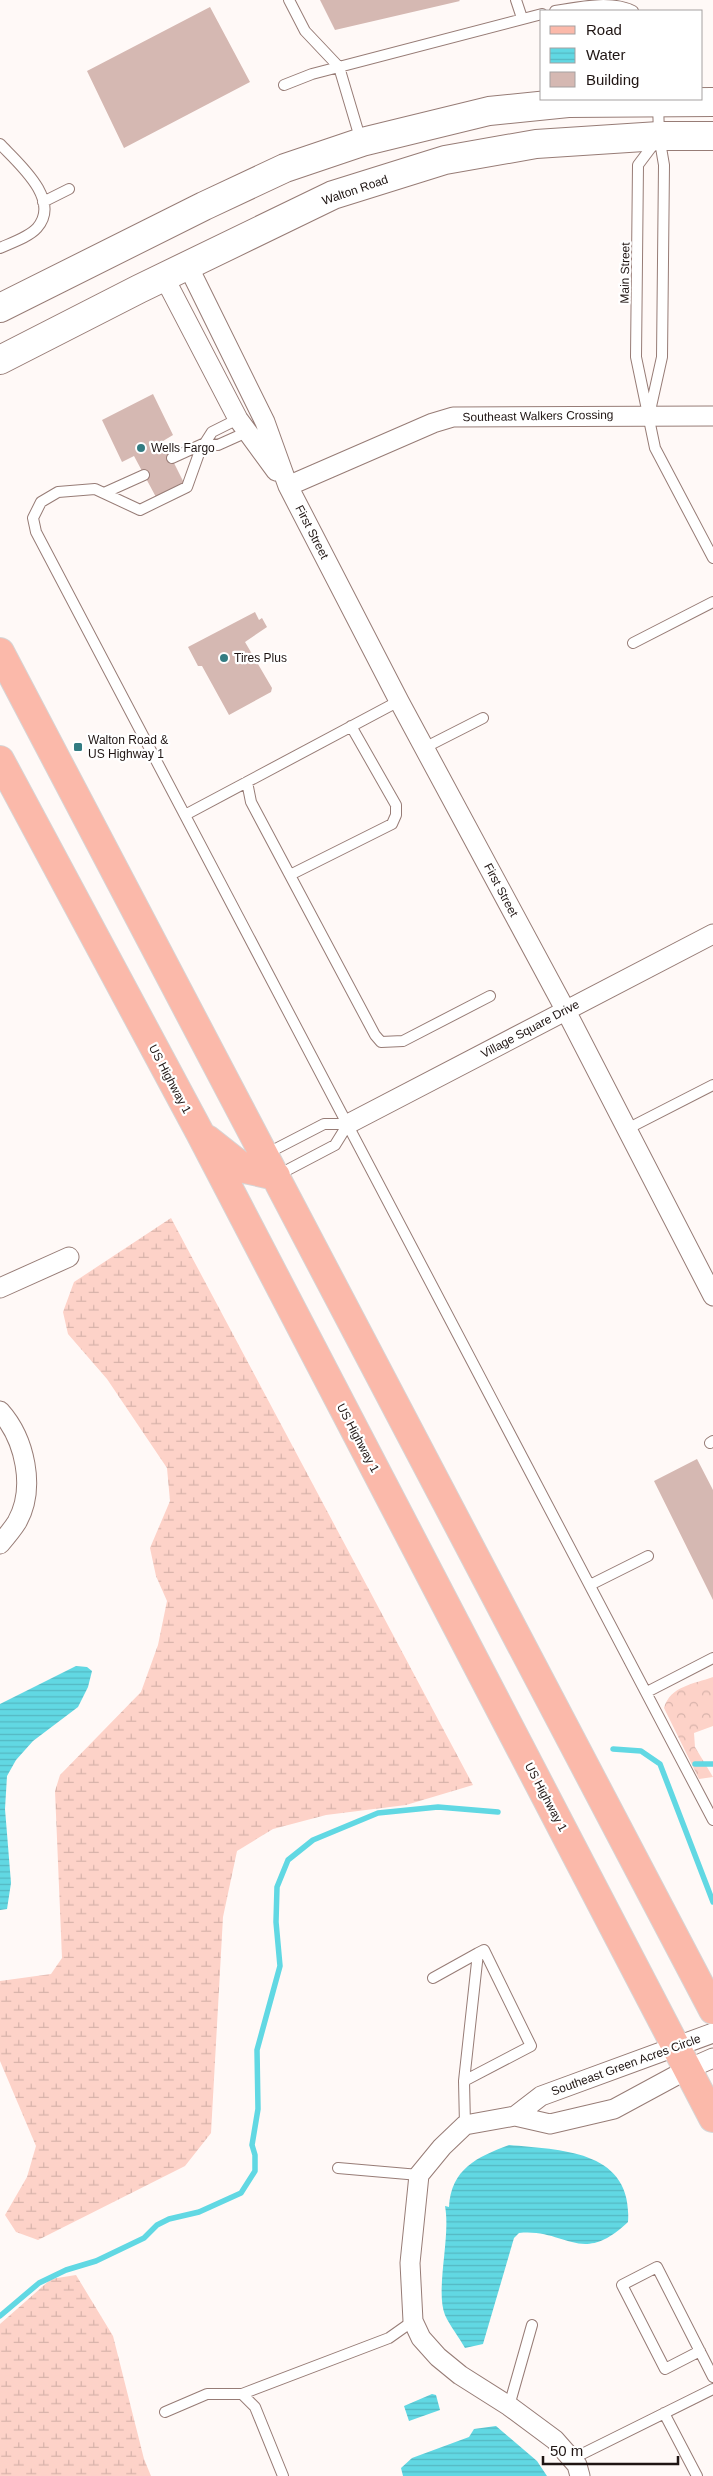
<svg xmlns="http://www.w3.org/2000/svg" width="713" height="2476" font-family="Helvetica,sans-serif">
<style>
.wetland{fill:url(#wetland-marsh)}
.park{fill:url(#park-crowns)}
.water{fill:url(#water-rules)}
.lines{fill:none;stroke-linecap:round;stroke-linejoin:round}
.stream{stroke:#61d8e3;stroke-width:5.5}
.building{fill:#d5b8b2}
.service-casing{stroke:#977c76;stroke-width:12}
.minor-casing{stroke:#977c76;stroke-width:21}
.secondary-casing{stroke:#977c76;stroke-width:30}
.primary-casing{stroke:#d7d5d5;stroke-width:30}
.service{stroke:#fff;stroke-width:10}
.minor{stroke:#fff;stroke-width:19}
.secondary{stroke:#fff;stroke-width:28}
.primary{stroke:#fbb9aa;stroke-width:28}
.poi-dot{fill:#337c82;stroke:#fff;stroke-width:2}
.labels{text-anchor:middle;stroke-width:4.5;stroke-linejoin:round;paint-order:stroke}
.street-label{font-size:12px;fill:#1f1513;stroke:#fff}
.poi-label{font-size:12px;fill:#1f1513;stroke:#fff;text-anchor:start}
</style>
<defs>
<pattern id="wetland-marsh" width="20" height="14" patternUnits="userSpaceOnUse" patternTransform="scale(1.25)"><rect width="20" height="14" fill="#fdd2c8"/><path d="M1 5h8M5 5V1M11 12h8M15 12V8" fill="none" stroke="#d8b3ab"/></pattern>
<pattern id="park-crowns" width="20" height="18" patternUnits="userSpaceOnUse" patternTransform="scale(1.25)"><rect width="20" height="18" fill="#fdd2c8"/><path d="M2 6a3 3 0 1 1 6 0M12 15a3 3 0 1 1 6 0" fill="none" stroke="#d8b3ab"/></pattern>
<pattern id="water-rules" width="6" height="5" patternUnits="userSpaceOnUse" patternTransform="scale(1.25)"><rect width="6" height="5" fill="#61d8e3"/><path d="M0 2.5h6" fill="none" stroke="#54b8c2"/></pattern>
</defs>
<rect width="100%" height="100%" fill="#fff9f7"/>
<path class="wetland" d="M171 1218 473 1785 406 1805 326 1815 273 1829 237 1851 223 1917 211 2133 185 2166 38 2240 16 2232 5 2215 27 2177 36 2146 0 2061V1981L51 1974 62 1958 55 1791 60 1775 141 1692 158 1645 167 1601 156 1576 150 1548 170 1501 167 1468 107 1379 68 1334 63 1312 74 1282Z
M76 2275 113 2336 144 2459 151 2476H0V2324L51 2279Z"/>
<path class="park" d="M713 1677V1726L694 1733 695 1747 713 1777 699 1779 664 1708C670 1686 694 1684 713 1677Z"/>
<path class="water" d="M76 1666 87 1667 92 1671 88 1687 78 1707 33 1741 16 1760 7 1776 5 1809 11 1883 7 1909 0 1910V1704Z
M509 2145C562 2150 633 2150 628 2222 581 2267 566 2228 519 2233L514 2238 483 2344 465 2348C459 2337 450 2326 445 2315 435 2290 451 2237 445 2206L449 2207C451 2169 477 2157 509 2145Z
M432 2394 436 2395 440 2410 409 2421 404 2406Z
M496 2426 537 2461 547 2476H403L401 2468 412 2458 469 2437 474 2429Z"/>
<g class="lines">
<path class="stream" d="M613 1749 641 1751 660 1764 713 1902
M695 1764H713
M0 2316 39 2283 66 2270 96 2261 144 2238 157 2225 169 2219 199 2212 241 2193 255 2171V2155L252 2145 258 2109 257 2050 280 1966 276 1922 277 1887 288 1860 313 1840 378 1813 438 1807 498 1812"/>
</g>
<path class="building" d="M320 0H459L460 1 335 30Z
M210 7 250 82 124 148 87 71Z
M153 394 173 435 163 441 185 485 157 499 134 456 122 462 102 420Z
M255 612 259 620 262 618 267 627 245 642 272 688 271 692 229 715 202 666H198L188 647Z
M697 1459 713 1490V1600L654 1481Z"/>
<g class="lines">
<g class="service-casing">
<path id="service" d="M289 0 305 31 339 67 361 141
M516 0 522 18
M555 11C580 7 611 0 633 11
M284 85 312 74 542 14
M656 141 638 165 636 357 655 448 713 558
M0 144C18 163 62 200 37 228 29 237 11 243 0 248
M43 202 69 189
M650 411 662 357 664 165 659 136 658 102
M205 443 218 445 247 432
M202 445 187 487 140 510 95 489 58 492 41 502 33 518 36 532 713 1820
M172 458 205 443 212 432 238 419
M104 493 144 475
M633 643 713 602
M424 748 483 718
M247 782 251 802 375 1035 381 1042 403 1041 490 996
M185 815 399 701
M290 875 392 824 396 815V805L351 726
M627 1129 713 1085
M264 1155 324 1124H348
M276 1176 335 1145 348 1124
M710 1443 713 1441
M590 1585 648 1556
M647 1692 713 1658
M433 1978 478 1953
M464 2081 531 2046 484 1950 478 1953 464 2081 465 2125
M338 2168 419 2175
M700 2351 665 2369 622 2285 657 2267 713 2377
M242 2394 255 2407 283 2476
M509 2406 532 2325
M165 2412 207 2394H242L389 2338 413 2321
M664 2413 697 2476
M572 2459 713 2389"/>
</g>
<g class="minor-casing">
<path id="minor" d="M188 266 265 422 288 486 399 701 566 1011 713 1296
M164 277 238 419 276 471
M288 486 433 423 453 417 713 416
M348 1124 713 934
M0 1288 69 1257
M0 1411C25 1439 36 1488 17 1522 12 1530 6 1537 0 1544
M515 2116 541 2096 713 2033
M580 2476 577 2465 555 2440 509 2406 460 2375 438 2357 421 2338 413 2321 410 2263 419 2175 442 2147 465 2125 515 2116 550 2124 614 2109 688 2069 713 2058"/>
</g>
<g class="secondary-casing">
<path id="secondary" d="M0 308 204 206 285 168 362 142 489 111 568 103 713 102
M0 360 139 289 333 195 445 160 536 144 659 136H713"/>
</g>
<g class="primary-casing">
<path id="primary" d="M0 652 713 2010
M0 760 200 1133 713 2118
M207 1139 245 1169 276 1176"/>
</g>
<use href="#service" class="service"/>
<use href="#minor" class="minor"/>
<use href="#secondary" class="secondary"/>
<use href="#primary" class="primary"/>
</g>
<g class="poi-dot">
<circle cx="141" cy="448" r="5"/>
<circle cx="224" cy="658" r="5"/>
<rect x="73" y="742" width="10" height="10" rx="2.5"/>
</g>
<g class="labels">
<g class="street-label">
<text transform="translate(355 190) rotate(-19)" y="4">Walton Road</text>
<text transform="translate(625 273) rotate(-89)" y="4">Main Street</text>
<text transform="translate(538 416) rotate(-1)" y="4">Southeast Walkers Crossing</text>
<text transform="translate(312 532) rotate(63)" y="4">First Street</text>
<text transform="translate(501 890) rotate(62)" y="4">First Street</text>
<text transform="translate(530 1029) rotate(-28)" y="4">Village Square Drive</text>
<text transform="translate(170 1079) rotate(62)" y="4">US Highway 1</text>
<text transform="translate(358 1438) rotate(62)" y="4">US Highway 1</text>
<text transform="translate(546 1797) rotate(62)" y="4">US Highway 1</text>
<text transform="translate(626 2065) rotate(-20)" y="4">Southeast Green Acres Circle</text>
</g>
<g class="poi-label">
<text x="151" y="452">Wells Fargo</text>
<text x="234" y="662">Tires Plus</text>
<text x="88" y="744">Walton Road &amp;<tspan x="88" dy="14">US Highway 1</tspan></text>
</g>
</g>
<rect x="540" y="10" width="162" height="90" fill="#ffffff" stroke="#a5a1a1"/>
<rect x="550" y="26" width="25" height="8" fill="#fbb9aa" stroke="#a5a1a1"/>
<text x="586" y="35" font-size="15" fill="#1f1513">Road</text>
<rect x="550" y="48" width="25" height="15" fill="url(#water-rules)" stroke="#a5a1a1"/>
<text x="586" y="60" font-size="15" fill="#1f1513">Water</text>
<rect x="550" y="72" width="25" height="15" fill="#d5b8b2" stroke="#a5a1a1"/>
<text x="586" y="85" font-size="15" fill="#1f1513">Building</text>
<path d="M543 2456v8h135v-8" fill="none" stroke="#1f1513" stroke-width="2.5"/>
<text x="550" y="2456" font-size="15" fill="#1f1513" stroke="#ffffff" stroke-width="4" paint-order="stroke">50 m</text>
</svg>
